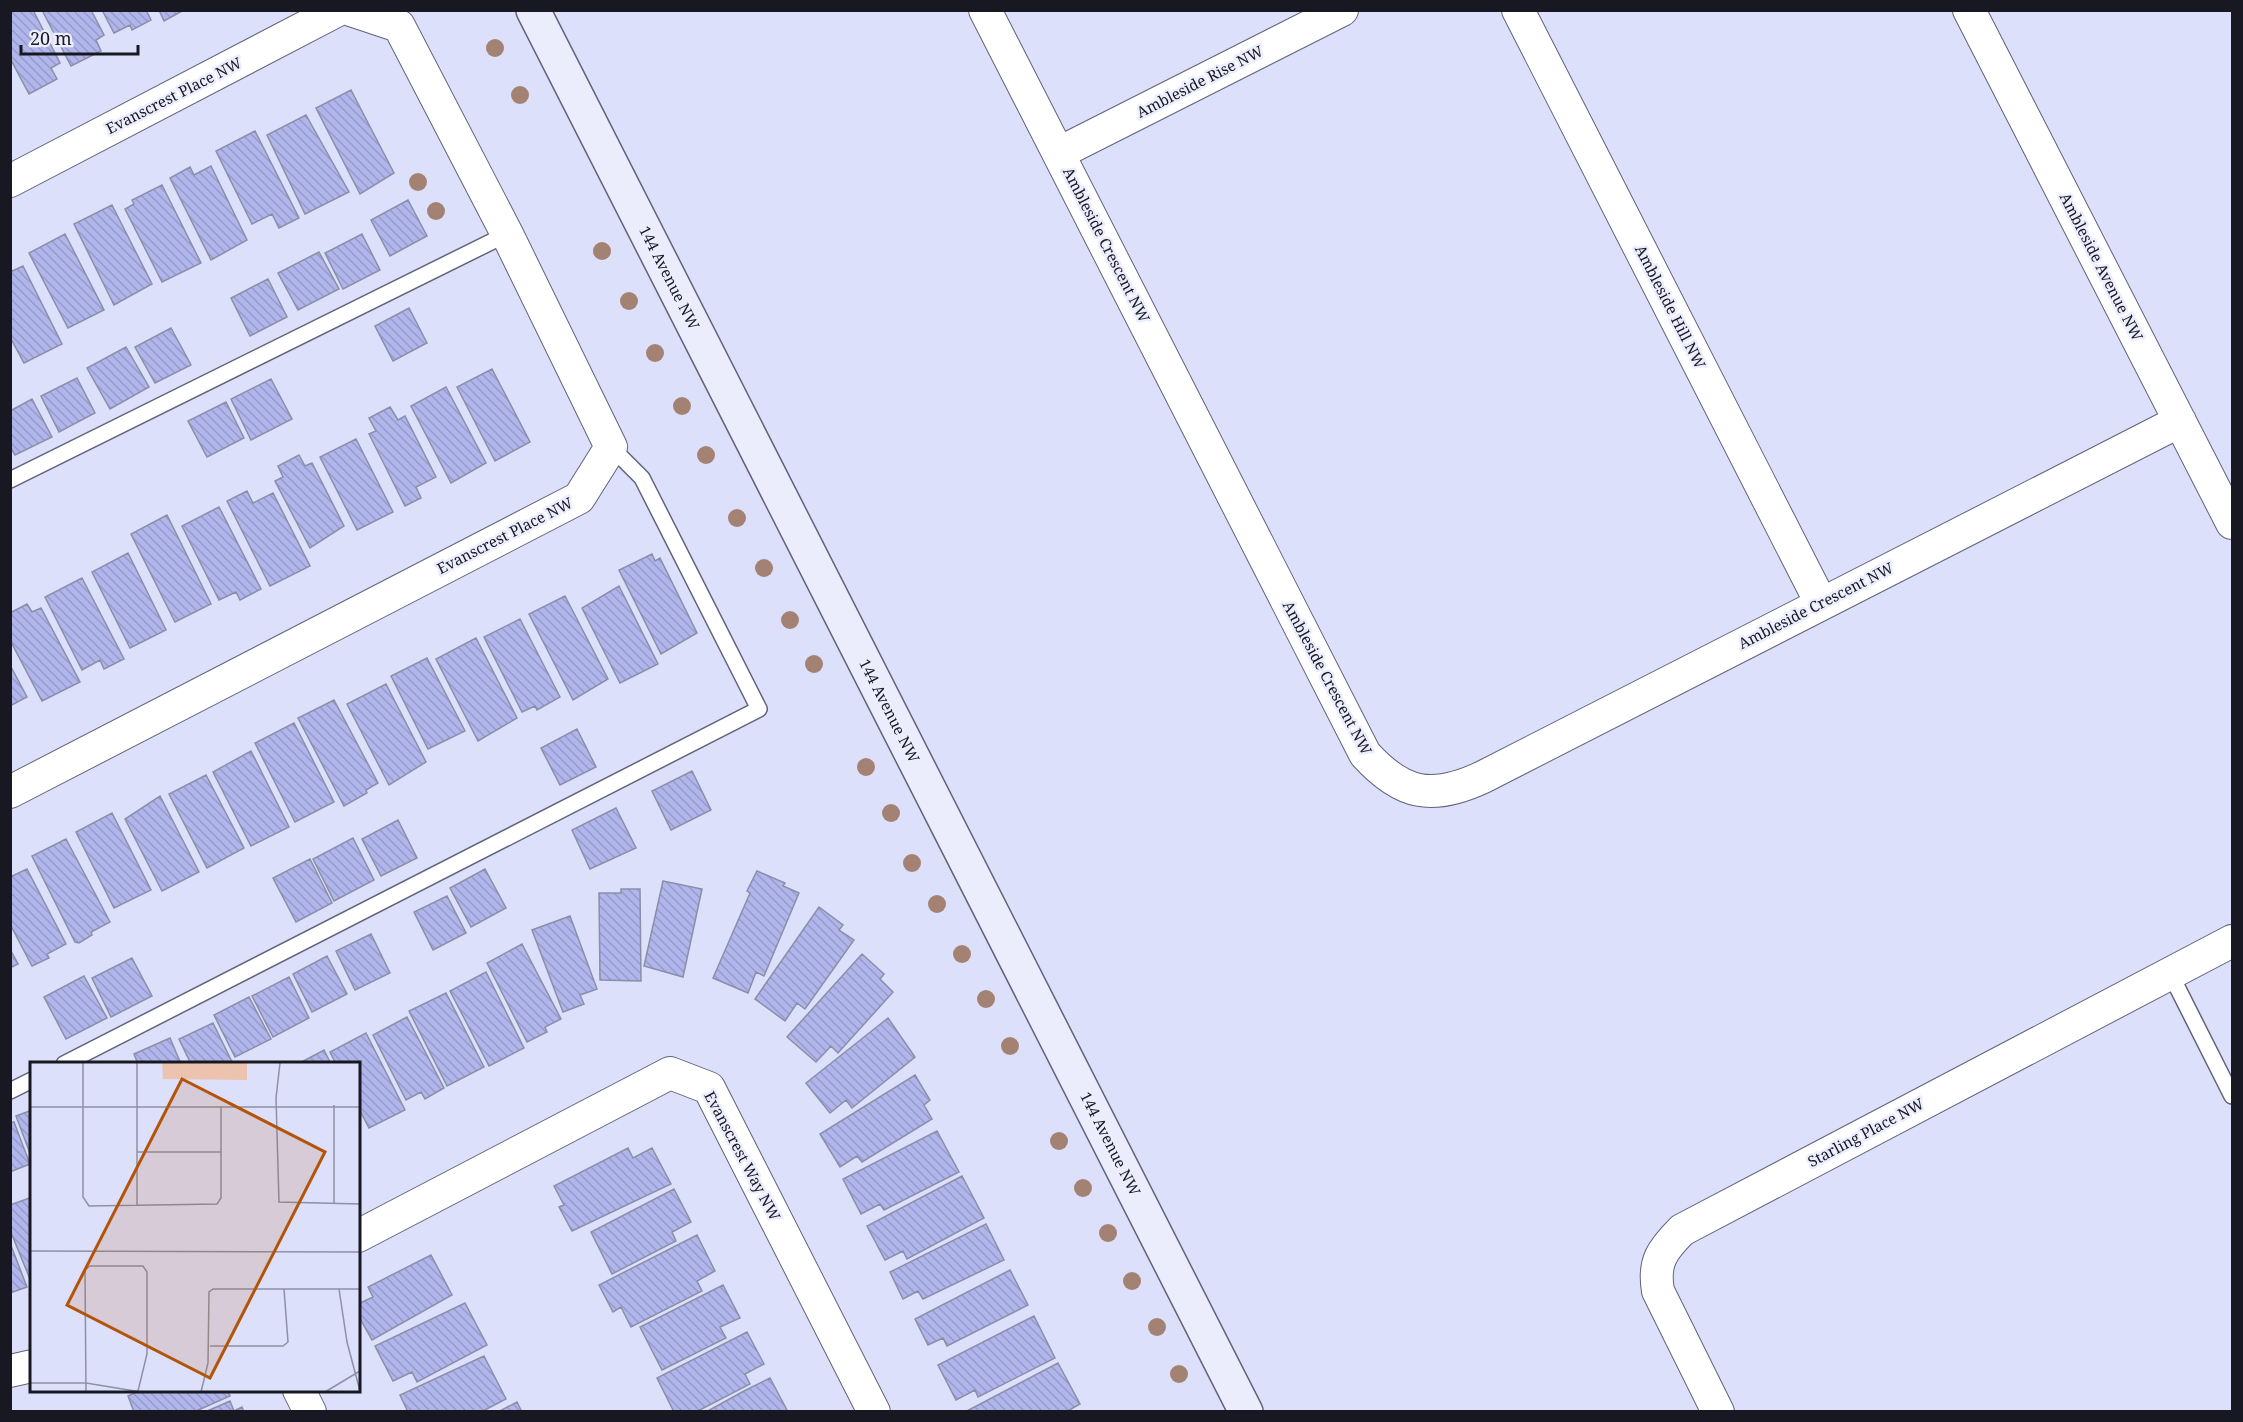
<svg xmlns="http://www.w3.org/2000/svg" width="2243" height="1422" font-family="'Noto Serif',serif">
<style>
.building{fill:url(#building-back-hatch);stroke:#8b8ea7;stroke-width:1.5}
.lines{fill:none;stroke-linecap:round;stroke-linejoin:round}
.lane-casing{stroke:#61637a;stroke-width:18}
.street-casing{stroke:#61637a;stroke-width:34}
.secondary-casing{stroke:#61637a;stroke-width:36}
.lane{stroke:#fff;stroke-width:15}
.street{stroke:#fff;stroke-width:32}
.secondary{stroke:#ebecfc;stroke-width:33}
.tree{fill:#a48273}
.labels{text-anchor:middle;stroke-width:5;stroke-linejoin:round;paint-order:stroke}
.street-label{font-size:15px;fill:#181822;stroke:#eceefe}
.inset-road{fill:none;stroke:#8e90a4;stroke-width:1.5}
.view{fill:#b35409;fill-opacity:0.15;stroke:#b35409;stroke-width:3}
.inset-edge{fill:none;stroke:#181822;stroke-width:3}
</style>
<defs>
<pattern id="building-back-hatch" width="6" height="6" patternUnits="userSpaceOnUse" patternTransform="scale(1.5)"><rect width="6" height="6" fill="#b0b5eb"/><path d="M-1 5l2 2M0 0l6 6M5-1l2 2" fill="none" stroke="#979bc9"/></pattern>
</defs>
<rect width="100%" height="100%" fill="#dce0fb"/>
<path class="building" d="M10 10H33L60 63 51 68 57 79 29 94 10 58Z
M42 10H91L104 35 96 40 101 51 71 66Z
M102 10H146L151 20 132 30 130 25 114 33Z
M159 10H184L164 21Z
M351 90 394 173 360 194 316 108Z
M306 115 349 192 305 214 267 135Z
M255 131 299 218 279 228 272 214 252 224 216 151Z
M211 166 247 240 211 260 170 178 190 167 194 175Z
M162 185 201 263 162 282 125 209 134 204 132 200Z
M408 200 427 236 390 256 371 220Z
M112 205 152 284 114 305 74 224Z
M65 234 104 310 68 328 29 253Z
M362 234 380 270 343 289 325 253Z
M319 252 339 289 298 310 278 273Z
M23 266 62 344 24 363 10 337V272Z
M268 279 287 317 250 336 231 298Z
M409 308 427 343 393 361 375 326Z
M171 328 191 365 155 383 135 347Z
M126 347 149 387 110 409 87 368Z
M492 369 530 442 495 461 457 387Z
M77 378 95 413 59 432 41 396Z
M271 379 292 419 251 440 231 399Z
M446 387 486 463 451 483 411 406Z
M32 399 52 437 15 455 10 447V411Z
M226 402 244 438 207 457 188 421Z
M390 407 398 420 405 416 436 477 416 487 421 498 405 506 369 434 376 431 369 418Z
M356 439 393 512 357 530 320 457Z
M299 455 305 466 312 463 344 526 310 548 275 481 283 477 278 466Z
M247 491 253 503 273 493 310 566 270 586 227 501Z
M219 507 261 589 240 600 236 592 219 600 182 526Z
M167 515 211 604 175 622 131 534Z
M128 553 166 630 130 648 92 572Z
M652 554 655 561 660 558 697 633 661 654 619 570Z
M82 578 124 659 104 669 100 660 82 670 45 597Z
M619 586 658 664 620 683 582 608Z
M565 596 608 679 573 700 529 614Z
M27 604 32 612 41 608 80 682 42 701 10 640V613Z
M520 619 560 697 537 710 535 706 522 712 484 637Z
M476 638 517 718 478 741 436 659Z
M427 658 465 731 428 749 391 676Z
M10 665 27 697 10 706Z
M386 684 426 762 389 785 347 704Z
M334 700 378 783 366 790 367 793 344 806 298 718Z
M294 723 334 802 295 822 255 743Z
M577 729 596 767 560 785 541 748Z
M251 751 289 827 251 846 213 772Z
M692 771 711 810 671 830 652 791Z
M206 775 244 848 207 868 169 794Z
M160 796 199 872 162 891 125 819Z
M616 808 636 848 590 869 572 830Z
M112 813 151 890 114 908 76 832Z
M398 820 417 858 381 876 362 839Z
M353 838 374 880 334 901 313 859Z
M66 839 110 922 91 932 92 935 79 943 75 942 32 856Z
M310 859 332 903 296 922 273 878Z
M27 869 66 944 47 954 49 958 32 966 10 924V877Z
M485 869 506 908 471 927 450 888Z
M757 871 785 883 783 886 799 893 764 976 756 972 748 993 713 978 750 893 747 891Z
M663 881 702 889 683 977 644 966Z
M621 889H640L641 981 600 980 599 893H621Z
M447 896 466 933 433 950 414 912Z
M819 907 843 925 839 930 854 940 805 1009 797 1003 785 1021 755 999Z
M570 916 597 989 580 995 584 1004 563 1012 532 930Z
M371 934 390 973 355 990 336 951Z
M522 944 561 1019 545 1027 547 1032 527 1042 487 963Z
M10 949 18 964 10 968Z
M862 954 884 974 880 979 893 992 838 1053 831 1046 816 1062 787 1037Z
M327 956 347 994 312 1012 293 974Z
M132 958 152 996 111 1017 92 978Z
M486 972 524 1048 489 1066 450 991Z
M84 976 107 1018 66 1039 44 997Z
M289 977 309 1018 273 1037 252 996Z
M446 993 484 1067 447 1086 409 1011Z
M249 997 271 1039 235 1057 214 1015Z
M407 1017 444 1088 425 1099 421 1092 406 1100 373 1035Z
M888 1018 915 1057 852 1108 846 1100 830 1113 806 1083Z
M213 1023 233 1064H191L179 1039Z
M366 1033 405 1110 369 1128 358 1107V1064H336L330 1052Z
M170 1038 181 1064H138L134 1054Z
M324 1050 331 1064H298Z
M915 1075 930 1100 924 1105 932 1119 862 1162 857 1156 840 1167 820 1134Z
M32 1110V1156H31L16 1116Z
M14 1122 30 1164 10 1172V1123Z
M937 1131 959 1172 884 1210 880 1204 861 1214 843 1179Z
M628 1148 633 1158 652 1148 671 1184 572 1231 559 1207 564 1205 554 1186Z
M962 1176 984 1218 907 1259 903 1251 885 1260 867 1226Z
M674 1189 691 1222 672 1232 676 1241 612 1274 591 1232Z
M32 1197V1284L10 1230V1205Z
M986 1224 1004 1260 923 1299 918 1291 903 1299 890 1272Z
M697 1235 715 1271 697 1281 702 1291 631 1327 621 1307 613 1312 599 1285Z
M10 1243 27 1287 10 1293Z
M431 1255 452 1295 372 1340 358 1315V1304L373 1297 368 1287Z
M1010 1270 1028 1305 947 1346 943 1338 928 1345 915 1319Z
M723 1285 740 1318 720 1327 726 1338 662 1370 640 1327Z
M465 1303 487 1345 417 1382 412 1372 393 1381 375 1346Z
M1034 1316 1055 1358 978 1397 975 1390 956 1400 938 1365Z
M747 1332 764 1364 745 1374 750 1384 696 1412H674L657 1378Z
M484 1356 506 1399 481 1412H408L400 1395Z
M1058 1363 1080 1404 1066 1412H965Z
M770 1378 788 1412H706L744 1391Z
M141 1390H227L230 1396 194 1412H134L128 1396Z
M230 1401 234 1411 242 1407 244 1412H205Z
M517 1402 522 1412H498Z"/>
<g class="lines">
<g class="lane-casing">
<path id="lane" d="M10 480 507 234
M2170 973 2232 1096
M64 1064 759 709 642 478 611 447
M10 1091 32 1080"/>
</g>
<g class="street-casing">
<path id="street" d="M985 10 1365 754C1402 795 1432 801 1483 777L2180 421
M1518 10 1821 603
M1969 10 2232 523
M1059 153 1342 10
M10 181 338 10
M10 792 579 498 611 447 507 234 399 26 351 10
M358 1236 670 1073 709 1088 874 1412
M10 1371 32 1366
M299 1390 310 1412
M1718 1412 1658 1291C1653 1262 1662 1250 1682 1230L2232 941"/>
</g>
<g class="secondary-casing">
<path id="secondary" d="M533 10 1246 1412"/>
</g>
<use href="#lane" class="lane"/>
<use href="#street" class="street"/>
<use href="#secondary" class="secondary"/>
</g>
<g class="tree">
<circle cx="495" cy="48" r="9"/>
<circle cx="520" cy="95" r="9"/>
<circle cx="418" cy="182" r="9"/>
<circle cx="436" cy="211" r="9"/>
<circle cx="602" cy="251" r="9"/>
<circle cx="629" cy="301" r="9"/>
<circle cx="655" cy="353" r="9"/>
<circle cx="682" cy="406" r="9"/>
<circle cx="706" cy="455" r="9"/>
<circle cx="737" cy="518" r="9"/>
<circle cx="764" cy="568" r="9"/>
<circle cx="790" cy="620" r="9"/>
<circle cx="814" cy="664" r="9"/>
<circle cx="866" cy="767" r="9"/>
<circle cx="891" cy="813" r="9"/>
<circle cx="912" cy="863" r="9"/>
<circle cx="937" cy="904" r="9"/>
<circle cx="962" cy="954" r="9"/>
<circle cx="986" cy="999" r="9"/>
<circle cx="1010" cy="1046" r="9"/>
<circle cx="1059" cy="1141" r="9"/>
<circle cx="1083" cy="1188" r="9"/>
<circle cx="1108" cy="1233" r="9"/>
<circle cx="1132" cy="1281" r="9"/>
<circle cx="1157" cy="1327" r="9"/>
<circle cx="1179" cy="1374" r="9"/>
</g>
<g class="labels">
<g class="street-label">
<text transform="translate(1200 82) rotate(-27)" y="5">Ambleside Rise NW</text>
<text transform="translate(174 96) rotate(-27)" y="5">Evanscrest Place NW</text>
<text transform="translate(1106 245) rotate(63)" y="5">Ambleside Crescent NW</text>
<text transform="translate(2101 267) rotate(63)" y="5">Ambleside Avenue NW</text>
<text transform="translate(669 278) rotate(63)" y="5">144 Avenue NW</text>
<text transform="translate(1670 307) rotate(63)" y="5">Ambleside Hill NW</text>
<text transform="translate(505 536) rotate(-27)" y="5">Evanscrest Place NW</text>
<text transform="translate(1816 606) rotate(-27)" y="5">Ambleside Crescent NW</text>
<text transform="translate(1327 678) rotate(62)" y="5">Ambleside Crescent NW</text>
<text transform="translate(889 711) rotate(63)" y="5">144 Avenue NW</text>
<text transform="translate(1866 1133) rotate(-28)" y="5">Starling Place NW</text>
<text transform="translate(1110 1144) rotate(63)" y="5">144 Avenue NW</text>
<text transform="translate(742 1156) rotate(62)" y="5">Evanscrest Way NW</text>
</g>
</g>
<g transform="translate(30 1062)">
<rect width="330" height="330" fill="#dce0fb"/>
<path d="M132 0H217V18L133 17Z" fill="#ebc3ae"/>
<path class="inset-road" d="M53 0V135L59 144 187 142 191 136V45M107 0V144M250 1 246 36 249 140 330 142M0 45H330M107 90H191M304 142V43M0 189 330 190M309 227 317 280 330 329M180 284H253L258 280 254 227M0 321H56L111 330M56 330 55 208 60 204H113L117 210V292L108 329M171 330 178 301 179 230 183 227H330M295 330 330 309"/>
<path class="view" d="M152 17 295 90 180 316 37 243Z"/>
<rect width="330" height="330" class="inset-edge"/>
</g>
<rect width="2243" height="1422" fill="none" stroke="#181822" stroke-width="24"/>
<path d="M21 45v9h117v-9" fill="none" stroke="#181822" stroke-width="3"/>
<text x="30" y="45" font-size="18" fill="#181822" stroke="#eceefe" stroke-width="4.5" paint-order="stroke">20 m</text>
</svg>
